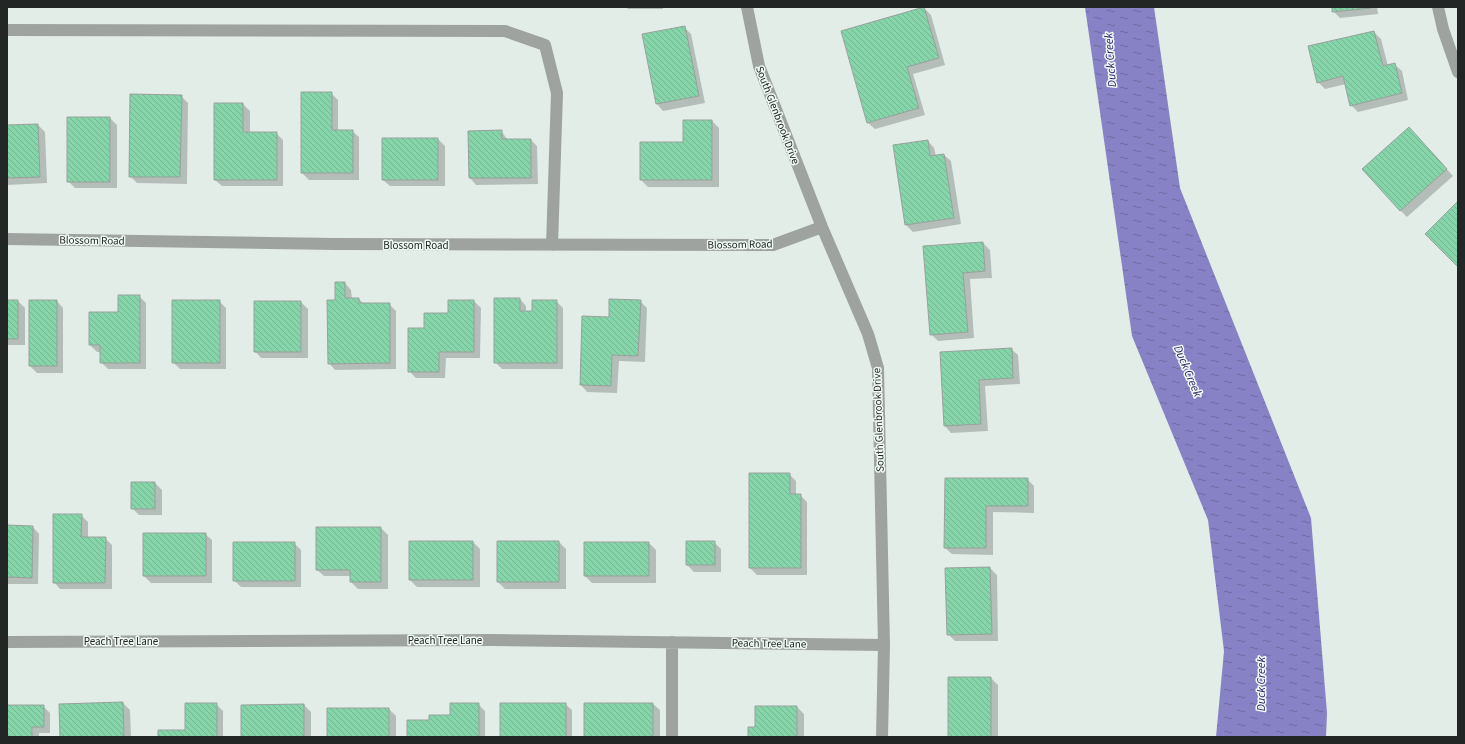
<svg xmlns="http://www.w3.org/2000/svg" width="1465" height="744" font-family="'Source Sans 3',sans-serif">
<style>
.water{fill:url(#water-ripples)}
.shadow{fill:#0003}
.building{fill:url(#building-back-hatch);stroke:#98a19b}
.lines{fill:none;stroke-linecap:round;stroke-linejoin:round}
.minor{stroke:#9ea3a0;stroke-width:12}
.labels{text-anchor:middle;stroke-width:3;stroke-linejoin:round;paint-order:stroke}
.street-label{font-size:11px;fill:#222624;stroke:#f0faf4}
.water-label{font-size:12px;font-style:italic;fill:#2b1766;stroke:#f0faf4}
</style>
<defs>
<pattern id="water-ripples" width="26" height="14" patternUnits="userSpaceOnUse"><rect width="26" height="14" fill="#8782c5"/><path d="M2 4q2-2 4 0t4 0M15 11q2-2 4 0t4 0" fill="none" stroke="#6e6aa0"/></pattern>
<pattern id="building-back-hatch" width="6" height="6" patternUnits="userSpaceOnUse"><rect width="6" height="6" fill="#86d4a9"/><path d="M-1 5l2 2M0 0l6 6M5-1l2 2" fill="none" stroke="#73b691"/></pattern>
</defs>
<rect width="100%" height="100%" fill="#e3ede7"/>
<path class="water" d="M1085 7H1154L1180 188 1311 518 1327 713 1326 737H1216L1224 651 1208 520 1132 336Z"/>
<path class="shadow" d="M626 7H663V9H628Z
M1333 7H1377L1378 14 1340 18 1333 11Z
M924 8 931 15 945 65 913 74 925 115 875 129 868 123Z
M684 27 691 34 705 103 663 111 657 104 643 35Z
M1374 32 1381 39 1388 66 1395 65 1402 71 1408 100 1358 112 1351 105 1346 84 1325 89 1318 82Z
M302 93H331L338 100V131H352L359 137V180H309L302 173Z
M181 96 188 103 187 184 137 183 130 176Z
M243 104 250 111V133H276L283 140V186H222L215 180Z
M110 118 117 125V188H75L68 181Z
M712 121 719 128V187H648L641 180Z
M38 125 45 132 47 183 7 185V126Z
M501 131 508 140H531L537 146 538 184 476 185 470 178Z
M1416 135 1453 176 1407 217 1400 210Z
M438 139 445 146V186H390L383 180Z
M928 141 934 148 936 156 944 155 951 161 961 224 913 232 906 225 894 146Z
M983 243 990 250 992 278 970 279 974 338 938 341 931 334 924 247Z
M345 283 351 290 352 299H359L364 304H389L396 311V369L335 370 329 363 336 301Z
M139 296 146 303V369H108L101 362V352H97L90 345 119 313Z
M520 299 526 306V312H533L556 301 563 308V369H502L495 362Z
M7 301H18L25 308V345H7Z
M57 301 63 308V373H37L30 366Z
M219 301 226 308V369H180L173 362Z
M474 301 481 308 480 358H446L445 378H416L409 371 425 329Z
M640 301 647 308 645 362 619 361 617 393 587 392 581 385 610 318Z
M301 302 308 309V358H261L255 351Z
M1011 349 1018 355 1020 384 985 386 988 431 951 433 945 426 941 353Z
M789 474 796 481V495H800L807 502V575H757L750 568Z
M946 479H1027L1034 486V513L993 512V555L952 554 945 548Z
M155 483 162 490V515H139L132 508Z
M81 515 88 522V538H105L112 545V589H60L54 582Z
M7 526 33 527 39 534 38 584H7Z
M381 528 388 535V589H358L351 582V576H324L317 570Z
M144 534H205L212 540V583H151L144 576Z
M473 542 480 549V587H417L410 580Z
M559 542 566 549V589H505L498 582Z
M687 542H714L721 549V572H694L687 565Z
M294 543 301 550V587H241L234 580Z
M585 543H649L656 550V583H592L585 576Z
M990 568 997 575 998 641H955L948 634Z
M991 678 998 685V737H949Z
M123 703 130 710 131 737H61L60 705Z
M216 704 223 711V737H159L186 731Z
M478 704 485 711V737H408L430 721 451 716Z
M565 704 572 710V737H501Z
M653 704 660 710V737H585Z
M304 705 311 712V737H242Z
M7 706H43L50 713V733H39V737H7Z
M797 707 804 714V737H749L756 728Z
M389 709 396 716V737H328Z"/>
<path class="building" d="M924 7 939 58 907 67 919 108 867 123 841 31Z
M1332 7H1371V8L1332 12Z
M685 26 699 96 656 104 642 34Z
M1374 31 1383 66 1395 63 1402 93 1350 106 1343 76 1317 83 1308 46Z
M301 92H332V130H353V173H301Z
M130 94 182 95 180 177H129Z
M214 103H243V132H277V180H214Z
M67 117H110V182H67Z
M683 120H712V180H640V142H683Z
M38 124 40 177 7 178V125Z
M1409 127 1447 169 1400 211 1362 169Z
M502 130V139H531V178H469L468 131Z
M382 138H438V180H382Z
M928 140 930 156 944 154 954 218 905 225 893 145Z
M1458 201V267L1425 234Z
M983 242 985 271 963 273 968 332 930 335 923 246Z
M335 282H345V298H359V303H390V363L328 364 327 300H335Z
M118 295H140V363H100V345H89V312H118Z
M494 298H520V311H532V300H557V363H494Z
M609 299 641 300 638 356 612 355 611 386 580 385 582 316 609 317Z
M7 300H18V339H7Z
M29 300H57V366H29Z
M172 300H220V363H172Z
M448 300H474V352H439V372H408V328H424V313H448Z
M254 301H301V352H254Z
M1012 348 1013 378 979 380 981 424 944 426 940 352Z
M749 473H790V494H801V568H749Z
M945 478H1028V506H986V548H944Z
M131 482H155V509H131Z
M53 514H82L81 537H106L105 583H53Z
M7 525 33 526 32 578 7 577Z
M316 527H381V582H350V570H316Z
M143 533H206V576H143Z
M409 541H473V580H409Z
M497 541H559V582H497Z
M686 541H715V565H686Z
M233 542H295V581H233Z
M584 542H649V576H584Z
M990 567 992 634 947 635 945 568Z
M948 677H991V737H948Z
M123 702 124 737H60L59 704Z
M185 703H217V737H158V730H185Z
M450 703H479V737H407V720H429V715H450Z
M500 703H566V737H500Z
M584 703H653V737H584Z
M304 704V737H241V705Z
M7 705H44V727H32V737H7Z
M755 706H797V737H748V727H755Z
M327 708H389V737H327Z"/>
<g class="lines">
<path class="minor" d="M747 7 759 66 822 227 868 334 878 368 884 645 882 737
M1438 7 1443 29 1458 72
M7 30 505 31 545 45 557 93 552 245
M7 239 335 244 773 245 822 227
M7 642 492 640 884 645
M672 737V642"/>
</g>
<g class="labels">
<g class="street-label">
<text transform="translate(778 115) rotate(69)" y="4">South Glenbrook Drive</text>
<text transform="translate(92 240) rotate(1)" y="4">Blossom Road</text>
<text transform="translate(740 244) rotate(-1)" y="4">Blossom Road</text>
<text x="416" y="249">Blossom Road</text>
<text transform="translate(878 420) rotate(-92)" y="4">South Glenbrook Drive</text>
<text x="445" y="644">Peach Tree Lane</text>
<text x="121" y="645">Peach Tree Lane</text>
<text transform="translate(769 643) rotate(1)" y="4">Peach Tree Lane</text>
</g>
<g class="water-label">
<text transform="translate(1110 60) rotate(-94)" y="4">Duck Creek</text>
<text transform="translate(1188 371) rotate(67)" y="4">Duck Creek</text>
<text transform="translate(1261 684) rotate(-90)" y="4">Duck Creek</text>
</g>
</g>
<rect width="1465" height="744" fill="none" stroke="#222624" stroke-width="16"/>
</svg>
